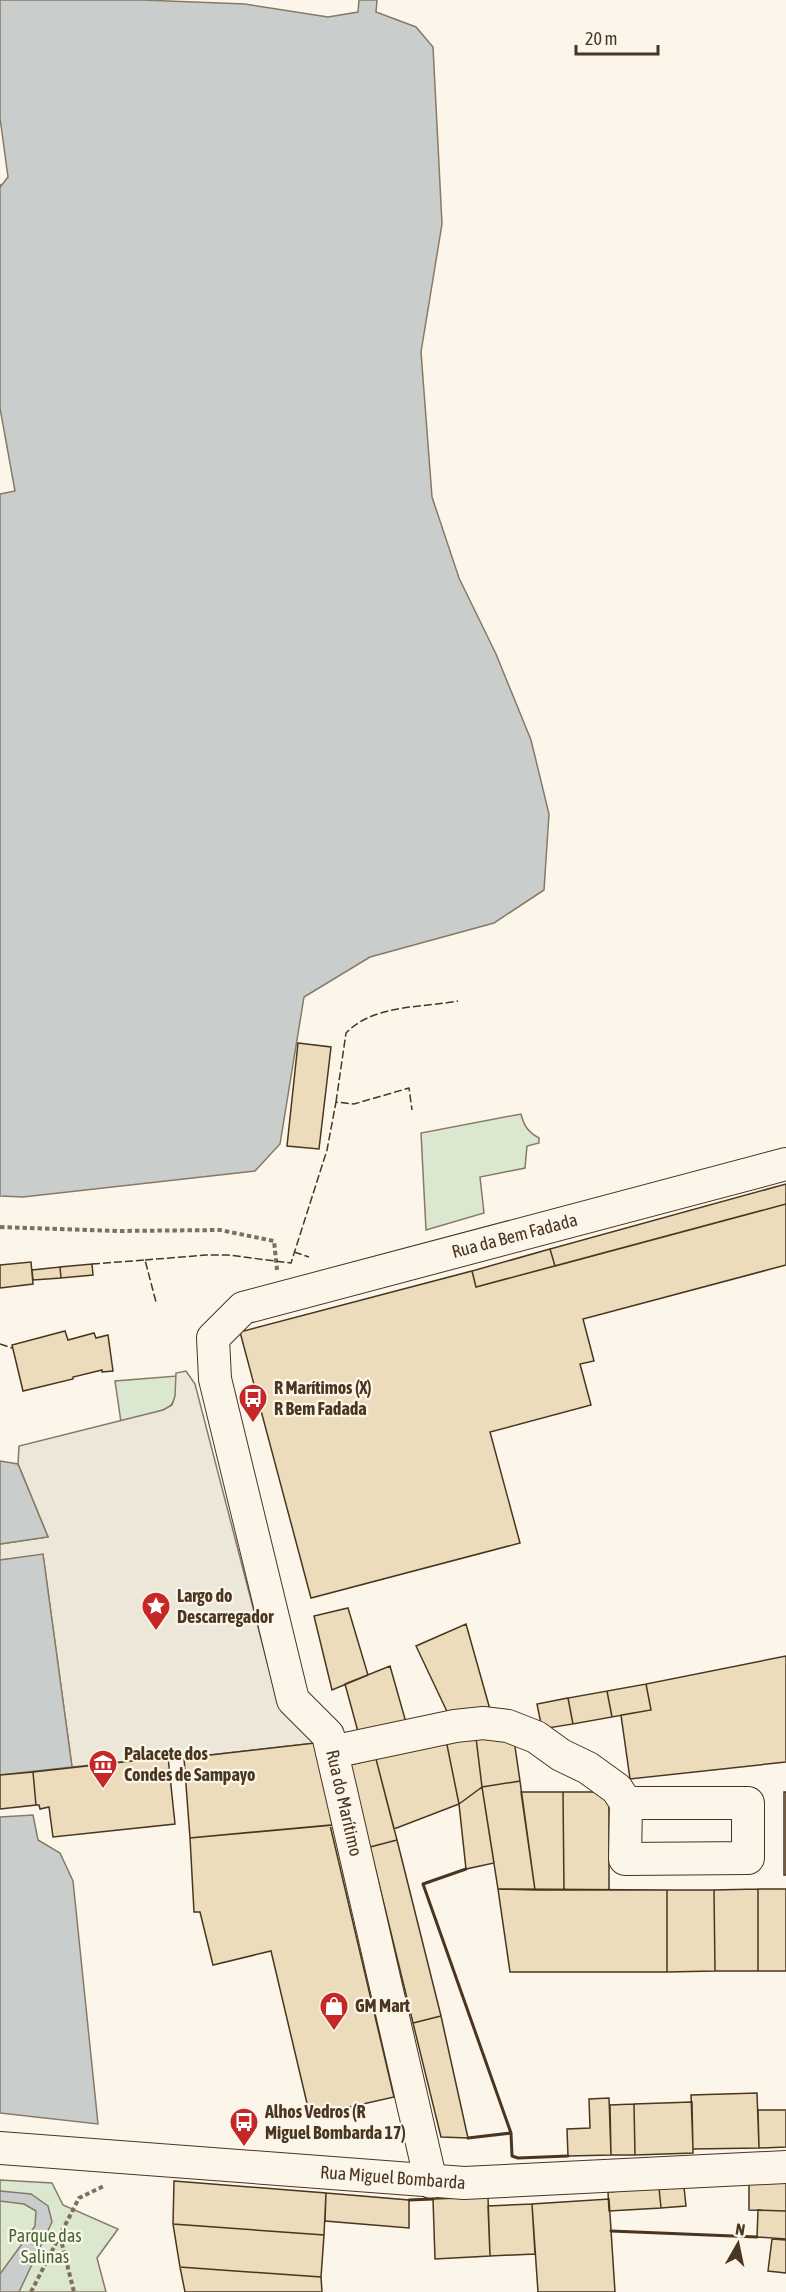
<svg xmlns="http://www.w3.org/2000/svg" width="786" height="2292" font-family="'Asap Condensed',sans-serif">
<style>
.green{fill:#dce7d0;stroke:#887966;stroke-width:1.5}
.parking{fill:#ede7d9;stroke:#887966;stroke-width:1.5}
.water{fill:#c9cecd;stroke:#887966;stroke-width:1.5}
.building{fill:#ecdcbc;stroke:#4a3520;stroke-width:1.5}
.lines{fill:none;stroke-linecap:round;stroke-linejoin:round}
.minor-casing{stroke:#4a3520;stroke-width:34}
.path{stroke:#7f6f5c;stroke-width:4;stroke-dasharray:4.5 3;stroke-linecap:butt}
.minor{stroke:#fbf6e9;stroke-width:32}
.fence{stroke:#4a3520;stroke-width:1.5;stroke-dasharray:8 3;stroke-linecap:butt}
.wall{stroke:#4a3520;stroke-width:3}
.labels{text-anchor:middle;stroke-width:4.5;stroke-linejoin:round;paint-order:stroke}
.street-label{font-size:18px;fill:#4a3520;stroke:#fbf6e9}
.poi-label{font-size:18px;font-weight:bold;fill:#4a3520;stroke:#fbf6e9;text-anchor:start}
.park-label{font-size:18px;fill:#436837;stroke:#fbf6e9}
</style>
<rect width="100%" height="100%" fill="#fbf6e9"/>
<path class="green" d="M521 1114C524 1126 528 1132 539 1138V1143L527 1146 525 1168 480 1177 484 1213 426 1230 421 1133Z
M177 1376C177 1385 177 1398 171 1405 164 1413 132 1419 121 1422L115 1381Z
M0 2180 52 2183 63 2205 118 2229 97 2258 106 2292H0Z"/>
<path class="parking" d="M186 1371 195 1384 278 1704 312 1725 315 1743 168 1760V1757L72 1767 43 1555 0 1560V1544L48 1537 18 1464 19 1446 163 1410 172 1405 175 1396 176 1373Z"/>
<path class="water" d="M0 0H143L245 4 328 17 358 12 359 0H377L376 12 416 27 433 47 442 224 421 352 432 497 459 578 496 654 531 740 549 814 544 890 494 923 370 957 304 997 280 1144 255 1171 23 1197 0 1196V494L15 491 0 408V184L1 186 8 177 0 118Z
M0 1461 18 1464 48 1537 0 1544Z
M43 1554 72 1767 0 1775V1560Z
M33 1815 38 1840 60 1853 73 1881 98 2124 0 2113V1817Z
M0 2191 31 2194 48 2206 52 2222 19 2292H0V2274L35 2226 36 2211 24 2204 0 2201Z"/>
<path class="building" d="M298 1043 331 1047 319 1149 287 1146Z
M786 1184V1204L555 1266 550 1249Z
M786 1204V1265L583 1319 594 1361 580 1364 591 1405 490 1432 520 1543 311 1598 240 1332 472 1271 476 1287Z
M550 1249 555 1266 476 1287 472 1271Z
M31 1262 33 1284 0 1288V1265Z
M92 1264 93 1275 61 1278 60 1267Z
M60 1267 61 1278 33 1280 32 1270Z
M65 1331 68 1340 94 1333 96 1338 108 1335 113 1371 102 1372V1370L73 1377V1379L23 1391 12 1345Z
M348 1608 368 1675 332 1690 314 1616Z
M466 1624 491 1713 451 1720 416 1646Z
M786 1656V1762L630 1779 621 1715 651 1710 646 1684Z
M390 1666 407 1726 360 1739 345 1684Z
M646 1684 651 1710 612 1717 607 1691Z
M607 1691 612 1717 573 1724 568 1698Z
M568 1698 573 1724 542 1729 537 1704Z
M513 1733 520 1781 482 1787 476 1738Z
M476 1738 482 1787 459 1804 446 1740Z
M446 1740 459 1804 394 1829 376 1759Z
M315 1743 333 1825 190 1838 184 1758Z
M168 1757 175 1824 53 1837 49 1807 40 1809 39 1805H36L33 1772Z
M376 1759 397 1840 370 1847 349 1765Z
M33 1772 36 1805 0 1809V1775Z
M520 1781 535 1890 498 1889 482 1787Z
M482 1787 494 1863 466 1869 459 1804Z
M521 1792H563L564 1890H535Z
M563 1792H609V1890H564Z
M784 1792H786V1875H784Z
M330 1825 394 2097 310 2116 271 1951 213 1965 200 1912H194L190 1838Z
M397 1840 441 2016 413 2023 370 1847Z
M498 1889 667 1890V1972H510Z
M758 1889H786V1971H758Z
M758 1889V1971H715L714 1890Z
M667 1890H714L715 1971 667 1972Z
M441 2016 468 2138 441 2137 413 2023Z
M757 2093 759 2148 693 2149 691 2095Z
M609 2098 611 2155 568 2156 567 2129 590 2128 589 2099Z
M692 2102 693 2153 635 2155 634 2104Z
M634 2104 635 2155H611L610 2105Z
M758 2110H786V2147L759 2148Z
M174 2181 326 2193 324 2235 173 2224Z
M786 2182V2211L749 2210V2183Z
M684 2187 686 2206 661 2208 659 2188Z
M659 2188 661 2208 609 2211 608 2192Z
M326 2193 409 2200V2228L325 2221Z
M488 2197 490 2256 435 2259 433 2199Z
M609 2199 615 2292H538L532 2204Z
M532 2204 535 2254 490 2256 488 2206Z
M758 2210 786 2211V2239L757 2237Z
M173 2224 324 2235 321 2277 180 2267Z
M772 2239 786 2240V2273L768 2271Z
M180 2267 321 2277 322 2292H185Z"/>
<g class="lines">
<g class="minor-casing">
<g id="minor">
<path d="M332 1752 455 1726 483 1723 508 1726 536 1737 561 1755 588 1768 617 1789 626 1803 625 1859 748 1858V1803H626"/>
<path id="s1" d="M0 2148 464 2183 786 2167"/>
<path id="s2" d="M431 2182 328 1735 293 1700 215 1379 213 1338 243 1308 786 1164"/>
</g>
</g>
<path class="path" d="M0 1227 118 1231 220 1230 274 1241 277 1270
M60 2236 74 2292
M31 2292 79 2198 104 2186"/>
<use href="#minor" class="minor"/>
<path class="fence" d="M336 1102 346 1033C374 1004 422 1008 458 1001
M294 1252 309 1257
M145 1260 206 1255H228L291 1263 327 1150 336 1102 354 1104 409 1088 412 1110
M92 1264 145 1260 156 1302
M0 1344 12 1348"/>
<path class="wall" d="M168 1760 184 1758
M466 1869 423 1884 511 2133 512 2156 518 2158 568 2156
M468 2138 511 2133
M409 2200 433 2199
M611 2231 757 2237"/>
</g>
<defs>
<g id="bus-pin" transform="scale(1.5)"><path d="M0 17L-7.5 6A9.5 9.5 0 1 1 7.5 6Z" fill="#c62828" stroke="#fbf6e9"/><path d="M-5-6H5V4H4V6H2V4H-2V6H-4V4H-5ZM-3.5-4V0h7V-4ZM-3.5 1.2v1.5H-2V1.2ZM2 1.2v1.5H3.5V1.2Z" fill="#fff"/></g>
<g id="sight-pin" transform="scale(1.5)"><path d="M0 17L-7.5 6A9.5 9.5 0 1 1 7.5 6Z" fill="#c62828" stroke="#fbf6e9"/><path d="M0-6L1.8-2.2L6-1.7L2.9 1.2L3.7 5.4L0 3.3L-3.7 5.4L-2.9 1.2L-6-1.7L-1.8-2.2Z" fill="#fff"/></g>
<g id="museum-pin" transform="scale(1.5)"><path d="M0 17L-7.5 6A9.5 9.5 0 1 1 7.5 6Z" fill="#c62828" stroke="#fbf6e9"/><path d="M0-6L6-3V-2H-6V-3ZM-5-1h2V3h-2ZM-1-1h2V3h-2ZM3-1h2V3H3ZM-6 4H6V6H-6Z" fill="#fff"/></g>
<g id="shop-pin" transform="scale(1.5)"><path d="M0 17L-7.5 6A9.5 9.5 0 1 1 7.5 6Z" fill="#c62828" stroke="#fbf6e9"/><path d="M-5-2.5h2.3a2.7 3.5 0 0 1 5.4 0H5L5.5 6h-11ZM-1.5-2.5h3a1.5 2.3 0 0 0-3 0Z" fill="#fff"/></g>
</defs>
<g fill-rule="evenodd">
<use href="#bus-pin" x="253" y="1398"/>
<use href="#sight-pin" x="156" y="1606"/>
<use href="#museum-pin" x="103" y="1764"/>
<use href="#shop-pin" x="334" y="2006"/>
<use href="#bus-pin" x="244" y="2122"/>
</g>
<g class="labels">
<g class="street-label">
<text dy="6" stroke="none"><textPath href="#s2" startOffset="1203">Rua da Bem Fadada</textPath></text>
<text transform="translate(344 1803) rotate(77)" y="6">Rua do Marítimo</text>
<text dy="6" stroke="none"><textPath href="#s1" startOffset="394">Rua Miguel Bombarda</textPath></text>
</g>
<g class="poi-label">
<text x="274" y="1394">R Marítimos (X)<tspan x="274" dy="21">R Bem Fadada</tspan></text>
<text x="177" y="1602">Largo do<tspan x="177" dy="21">Descarregador</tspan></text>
<text x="124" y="1760">Palacete dos<tspan x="124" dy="21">Condes de Sampayo</tspan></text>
<text x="355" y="2012">GM Mart</text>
<text x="265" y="2118">Alhos Vedros (R<tspan x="265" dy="21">Miguel Bombarda 17)</tspan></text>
</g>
<g class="park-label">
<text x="45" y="2242">Parque das<tspan x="45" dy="21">Salinas</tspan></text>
</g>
</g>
<g transform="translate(738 2244) rotate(9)" stroke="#fbf6e9" stroke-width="4.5" paint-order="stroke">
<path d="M0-4.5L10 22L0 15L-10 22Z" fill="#4a3520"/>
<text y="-9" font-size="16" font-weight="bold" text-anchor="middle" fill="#4a3520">N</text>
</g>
<path d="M576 45v9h82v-9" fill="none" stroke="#4a3520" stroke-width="3"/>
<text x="585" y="45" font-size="18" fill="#4a3520" stroke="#fbf6e9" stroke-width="4.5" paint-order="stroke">20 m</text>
</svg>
